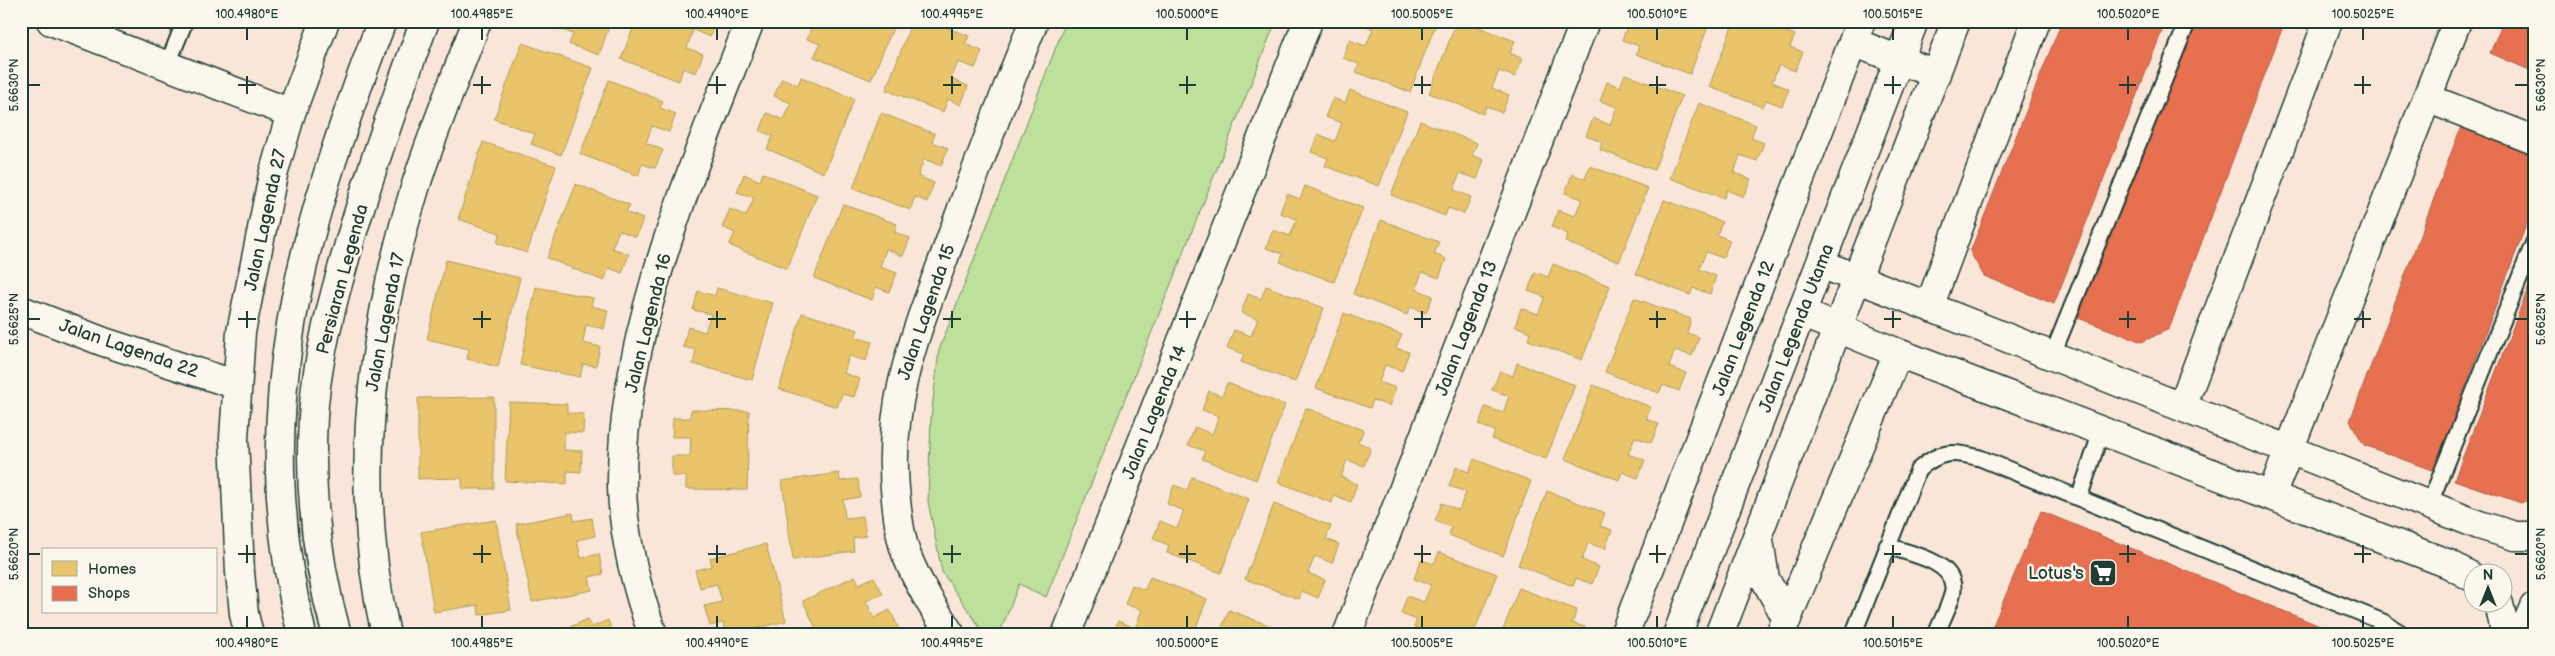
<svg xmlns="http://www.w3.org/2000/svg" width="2555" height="656" font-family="'Balsamiq Sans',sans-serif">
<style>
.green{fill:#bde09a;stroke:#6e8e67}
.homes{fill:#e9c46a;stroke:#ac9c5a}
.shops{fill:#e76f51;stroke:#ab6048}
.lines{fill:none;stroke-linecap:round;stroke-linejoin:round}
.service-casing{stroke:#1f3d34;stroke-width:19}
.minor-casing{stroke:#1f3d34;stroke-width:31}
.tertiary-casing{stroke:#1f3d34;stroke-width:31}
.service{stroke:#fbf7ec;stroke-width:15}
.minor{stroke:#fbf7ec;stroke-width:28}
.tertiary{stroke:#fbf7ec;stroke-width:28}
.ticks{fill:none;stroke:#1f3d34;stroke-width:2}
.labels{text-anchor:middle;stroke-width:5;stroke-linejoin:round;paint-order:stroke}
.street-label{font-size:18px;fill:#1f3d34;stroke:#fbf7ec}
.poi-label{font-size:18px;fill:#1f3d34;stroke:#fbf7ec;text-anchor:end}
.neatline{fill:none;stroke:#1f3d34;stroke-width:2}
.ticks-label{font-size:12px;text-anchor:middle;fill:#1f3d34}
</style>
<rect width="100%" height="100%" fill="#fae6d8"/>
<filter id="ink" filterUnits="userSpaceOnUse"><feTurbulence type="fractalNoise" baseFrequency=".02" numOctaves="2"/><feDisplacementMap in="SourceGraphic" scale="10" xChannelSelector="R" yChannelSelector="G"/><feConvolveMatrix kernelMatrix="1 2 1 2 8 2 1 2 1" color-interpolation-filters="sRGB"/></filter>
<g filter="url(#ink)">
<path class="green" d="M1066 21H1276L1046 597 1019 584 999 635H985L942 572 928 501 931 418 939 350Z"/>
<path class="homes" d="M537 21H611L599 55 569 44 573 34Z
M636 21H716L710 37 693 30 687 48 703 54 696 73 683 68 679 81 621 59Z
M814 21 831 27 834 21H896L871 80 814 57 820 44 807 39Z
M912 21H929L969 36 965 44 982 51 975 68 958 62 951 79 968 86 961 105 948 99 943 112 886 90Z
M1357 21H1437L1410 92 1356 72 1359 64 1343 58 1349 40 1366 46 1373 29Z
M1457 21H1463L1515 41 1510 53 1523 59 1515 77 1499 71 1492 88 1509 95 1502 113 1486 106 1483 114 1429 93Z
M1649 21H1710L1690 74 1636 54 1639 46 1622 40 1629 22 1646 28Z
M1734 21H1760L1795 35 1790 47 1803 52 1795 71 1779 65 1772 82 1789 89 1782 106 1766 100 1763 107 1709 87Z
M522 43 593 68 561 155 531 144 535 134 494 119Z
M1625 74 1682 96 1654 170 1600 150 1602 142 1586 136 1593 118 1610 125 1617 107 1600 101 1607 82 1620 87Z
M801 77 854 99 824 173 767 149 773 136 760 131 767 113 784 120 791 103 774 96 782 78 798 85Z
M609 80 663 101 660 108 676 114 669 132 652 126 646 143 663 150 655 168 642 164 638 176 580 154Z
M1350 90 1407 112 1379 186 1325 166 1328 158 1311 152 1318 134 1335 141 1342 123 1325 117 1333 98 1345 103Z
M1699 103 1756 125 1751 138 1764 143 1757 161 1740 155 1734 173 1751 179 1743 197 1727 190 1724 198 1670 178Z
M881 113 935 134 932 142 948 148 941 166 924 159 918 176 934 183 927 202 915 197 910 210 853 188Z
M1420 121 1477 143 1472 155 1484 160 1477 179 1460 173 1454 190 1471 197 1464 214 1448 208 1445 216 1391 195Z
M483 142 556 166 527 253 497 243 500 233 458 219Z
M1590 166 1648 188 1619 262 1565 242 1568 234 1552 227 1558 210 1575 216 1582 199 1565 193 1572 174 1585 179Z
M763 173 817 195 787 269 729 245 735 233 722 227 730 209 746 216 754 198 737 192 744 174 760 181Z
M576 184 630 205 626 212 643 219 636 237 619 230 612 248 629 254 622 273 609 268 604 281 547 258Z
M1305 186 1363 208 1334 282 1280 262 1283 254 1266 248 1273 230 1290 236 1297 219 1280 213 1287 194 1300 199Z
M1664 200 1722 222 1717 235 1730 240 1723 258 1706 252 1699 269 1716 276 1710 294 1693 288 1690 295 1636 274Z
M843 204 897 224 894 232 910 238 903 256 886 249 880 267 897 273 889 292 876 287 872 300 814 278Z
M1381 220 1439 242 1434 254 1446 259 1439 278 1422 272 1416 289 1433 296 1426 313 1410 307 1407 315 1353 294Z
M446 260 520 278 498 367 467 359 469 349 427 339Z
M1553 264 1610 286 1582 360 1528 340 1530 332 1515 326 1521 308 1538 314 1545 297 1528 291 1535 272 1548 277Z
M1266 286 1324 308 1295 382 1241 362 1244 354 1227 348 1234 330 1251 336 1258 319 1241 313 1248 294 1261 299Z
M536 287 593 298 591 306 608 310 604 329 586 325 583 343 600 347 596 366 583 364 580 377 520 365Z
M717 288 773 303 752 380 693 364 696 350 683 347 688 327 705 332 711 314 693 310 698 291 715 296Z
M1634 298 1691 319 1687 333 1699 337 1692 356 1675 350 1669 367 1686 373 1679 391 1663 385 1659 393 1605 372Z
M802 313 858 330 855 337 872 342 866 361 849 356 844 373 860 379 854 397 842 394 837 407 779 389Z
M1344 313 1402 335 1396 348 1409 352 1402 371 1385 365 1379 382 1396 388 1389 406 1373 400 1370 408 1316 388Z
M1517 363 1575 385 1546 459 1492 439 1495 431 1479 425 1485 407 1503 413 1509 396 1492 390 1500 371 1513 376Z
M1227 383 1285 405 1256 480 1202 459 1205 451 1188 445 1195 427 1212 434 1219 416 1202 410 1209 391 1222 396Z
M1593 385 1651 407 1646 419 1659 424 1651 443 1635 437 1628 454 1645 460 1638 478 1622 472 1619 480 1565 459Z
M494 397V489H462V478L418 479V398Z
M509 402 567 404V413L584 414 583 433 565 432 564 450 582 451 581 472 567 471V484L505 481Z
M1306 408 1364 430 1358 442 1371 448 1364 466 1347 460 1341 477 1357 484 1351 502 1334 495 1332 503 1278 482Z
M691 410 749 411 747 490 686 489V476H672V456H690L691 437H672L673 418H690Z
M1474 459 1531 481 1503 556 1449 535 1451 527 1435 521 1442 503 1459 510 1466 492 1449 486 1456 467 1469 472Z
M839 473 840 481 858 479 860 497 843 500 845 518 863 516 866 536 853 538 854 551 793 560 782 481Z
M1192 477 1249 499 1221 573 1167 553 1169 545 1153 539 1160 521 1177 528 1184 511 1167 504 1174 485 1187 490Z
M1547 491 1605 513 1600 526 1612 530 1605 549 1588 543 1582 560 1599 567 1592 584 1576 578 1573 586 1518 565Z
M1274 504 1331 526 1326 539 1339 544 1332 563 1315 556 1308 573 1325 580 1318 598 1302 591 1299 599 1245 579Z
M573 513 574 521 592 518 595 536 577 540 581 558 599 554 603 574 589 577 592 590 532 602 516 524Z
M496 520 511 610 479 615 478 605 434 612 421 532Z
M766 544 786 621 730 635H726L723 623 710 626 704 606 722 602 717 584 700 588 695 570 712 566 710 558Z
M1439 552 1497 574 1473 635H1433L1414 627 1417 620 1401 614 1407 596 1424 602 1431 585 1414 579 1421 560 1434 564Z
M855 576 859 584 874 577 883 594 866 601 874 618 890 610 899 629 887 635H819L803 601Z
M1150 577 1207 599 1193 635H1113L1118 621 1135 628 1142 610 1125 604 1132 585 1145 590Z
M1519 588 1577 610 1572 623 1585 627 1582 635H1501Z
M1229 610 1286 632 1285 635H1219Z
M588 619 592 627 608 620 614 635H552Z"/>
<path class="shops" d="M2062 21H2166L2054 304 1984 276 1970 252Z
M2190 21H2285L2169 329 2142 342 2078 318Z
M2503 21H2534V72L2490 53Z
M2462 124 2534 154V204L2434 471 2364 445 2350 421Z
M2534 273V497L2521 503 2454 480Z
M2041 511 2342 635H1989Z"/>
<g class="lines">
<g class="service-casing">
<path id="service" d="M167 66 185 21
M2052 356 2188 21
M2079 498 2101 432
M2429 505 2534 242
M1887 546C1907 553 1952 560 1953 587 1954 598 1940 623 1936 635
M1853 635 1918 470C1940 450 1953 451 1980 458L2383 622 2404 635"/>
</g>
<g class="minor-casing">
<path id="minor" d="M51 21 291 113
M1853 42 1936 74
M2427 98 2534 140
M1821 264 2479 525 2515 536H2534
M1929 307 2036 21
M21 310 104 342 237 385
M1801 313 1898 353 2449 564 2472 577
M2182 407 2328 21
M2271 496 2457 21
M1758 533 1765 579 1787 619
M2499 604 2506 635
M249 635 244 614 240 572 234 438 241 332 273 175 291 113 325 21
M302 635C247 410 302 230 382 21
M337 635C317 565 309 490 313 417 316 367 328 317 342 269 365 185 394 103 425 21
M386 635C352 485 370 333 415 188 433 131 456 76 477 21
M653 635C636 587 623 538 622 487 620 332 695 164 750 21
M951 635C934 609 918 584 907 556 900 539 898 518 896 500 885 403 916 333 949 244 976 169 1004 95 1034 21
M1066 635 1308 21
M1347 635 1585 21
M1624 635 1861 21
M1780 635 1898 353
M2522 635 2534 607"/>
</g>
<g class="tertiary-casing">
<path id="tertiary" d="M1677 635 1914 21
M1719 635 1956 21"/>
</g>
<use href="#service" class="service"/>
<use href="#minor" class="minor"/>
<use href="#tertiary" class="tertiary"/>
</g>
</g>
<path class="ticks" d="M247 28V40M482 28V40M717 28V40M952 28V40M1187 28V40M1422 28V40M1657 28V40M1893 28V40M2128 28V40M2363 28V40M247 76V94M482 76V94M717 76V94M952 76V94M1187 76V94M1422 76V94M1657 76V94M1893 76V94M2128 76V94M2363 76V94M28 85H40M238 85H256M473 85H491M708 85H726M943 85H961M1179 85H1196M1414 85H1431M1649 85H1666M1884 85H1901M2119 85H2136M2354 85H2371M2515 85H2528M247 311V328M482 311V328M717 311V328M952 311V328M1187 311V328M1422 311V328M1657 311V328M1893 311V328M2128 311V328M2363 311V328M28 319H40M238 319H256M473 319H491M708 319H726M943 319H961M1179 319H1196M1414 319H1431M1649 319H1666M1884 319H1901M2119 319H2136M2354 319H2371M2515 319H2528M247 545V563M482 545V563M717 545V563M952 545V563M1187 545V563M1422 545V563M1657 545V563M1893 545V563M2128 545V563M2363 545V563M28 554H40M238 554H256M473 554H491M708 554H726M943 554H961M1179 554H1196M1414 554H1431M1649 554H1666M1884 554H1901M2119 554H2136M2354 554H2371M2515 554H2528M247 616V628M482 616V628M717 616V628M952 616V628M1187 616V628M1422 616V628M1657 616V628M1893 616V628M2128 616V628M2363 616V628"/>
<defs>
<g id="supermarket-square" transform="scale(1.4375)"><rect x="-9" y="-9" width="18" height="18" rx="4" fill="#1f3d34" stroke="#fbf7ec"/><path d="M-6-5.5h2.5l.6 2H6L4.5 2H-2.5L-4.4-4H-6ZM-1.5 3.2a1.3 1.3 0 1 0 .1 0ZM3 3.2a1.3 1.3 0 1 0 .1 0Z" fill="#fff"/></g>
</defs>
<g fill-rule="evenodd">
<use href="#supermarket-square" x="2103" y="573"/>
</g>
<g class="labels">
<g class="street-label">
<text transform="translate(265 220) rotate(-78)" y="6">Jalan Lagenda 27</text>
<text transform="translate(342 279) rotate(-75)" y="6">Persiaran Legenda</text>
<text transform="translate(926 312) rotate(-71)" y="6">Jalan Lagenda 15</text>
<text transform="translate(385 322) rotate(-79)" y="6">Jalan Lagenda 17</text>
<text transform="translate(648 323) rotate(-76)" y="6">Jalan Lagenda 16</text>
<text transform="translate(1466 328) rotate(-69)" y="6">Jalan Lagenda 13</text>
<text transform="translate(1743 328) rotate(-69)" y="6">Jalan Legenda 12</text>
<text transform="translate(1796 328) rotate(-69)" y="6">Jalan Legenda Utama</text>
<text transform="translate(129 348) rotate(19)" y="6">Jalan Lagenda 22</text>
<text transform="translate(1154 412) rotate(-68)" y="6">Jalan Lagenda 14</text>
</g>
<g class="poi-label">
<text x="2084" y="579">Lotus's</text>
</g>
</g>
<rect width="2555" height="656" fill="none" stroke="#fbf7ec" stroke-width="55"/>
<rect x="42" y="548" width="175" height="65" fill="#fbf7ec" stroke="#a3ada2"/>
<rect x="52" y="561" width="25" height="15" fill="#e9c46a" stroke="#a3ada2"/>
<text x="88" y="574" font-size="15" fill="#1f3d34">Homes</text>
<rect x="52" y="586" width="25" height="15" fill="#e76f51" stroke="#a3ada2"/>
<text x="88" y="598" font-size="15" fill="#1f3d34">Shops</text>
<g transform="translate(2488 588)"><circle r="24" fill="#fbf7ec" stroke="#a3ada2"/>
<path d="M0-4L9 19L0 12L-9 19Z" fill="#1f3d34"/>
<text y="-8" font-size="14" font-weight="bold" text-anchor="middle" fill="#1f3d34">N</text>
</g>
<rect x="28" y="28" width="2500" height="600" class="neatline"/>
<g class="ticks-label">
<text x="247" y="18">100.4980°E</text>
<text x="482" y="18">100.4985°E</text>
<text x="717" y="18">100.4990°E</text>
<text x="952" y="18">100.4995°E</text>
<text x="1187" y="18">100.5000°E</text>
<text x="1422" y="18">100.5005°E</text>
<text x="1657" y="18">100.5010°E</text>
<text x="1893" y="18">100.5015°E</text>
<text x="2128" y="18">100.5020°E</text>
<text x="2363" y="18">100.5025°E</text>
<text transform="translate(14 85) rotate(-90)" y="4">5.6630°N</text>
<text transform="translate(2541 85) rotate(-90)" y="4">5.6630°N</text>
<text transform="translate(14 319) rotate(-90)" y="4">5.6625°N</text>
<text transform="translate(2541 319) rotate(-90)" y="4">5.6625°N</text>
<text transform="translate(14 554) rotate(-90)" y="4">5.6620°N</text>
<text transform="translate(2541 554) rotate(-90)" y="4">5.6620°N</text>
<text x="247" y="647">100.4980°E</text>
<text x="482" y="647">100.4985°E</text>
<text x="717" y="647">100.4990°E</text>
<text x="952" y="647">100.4995°E</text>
<text x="1187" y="647">100.5000°E</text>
<text x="1422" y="647">100.5005°E</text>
<text x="1657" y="647">100.5010°E</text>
<text x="1893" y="647">100.5015°E</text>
<text x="2128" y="647">100.5020°E</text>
<text x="2363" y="647">100.5025°E</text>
</g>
</svg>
